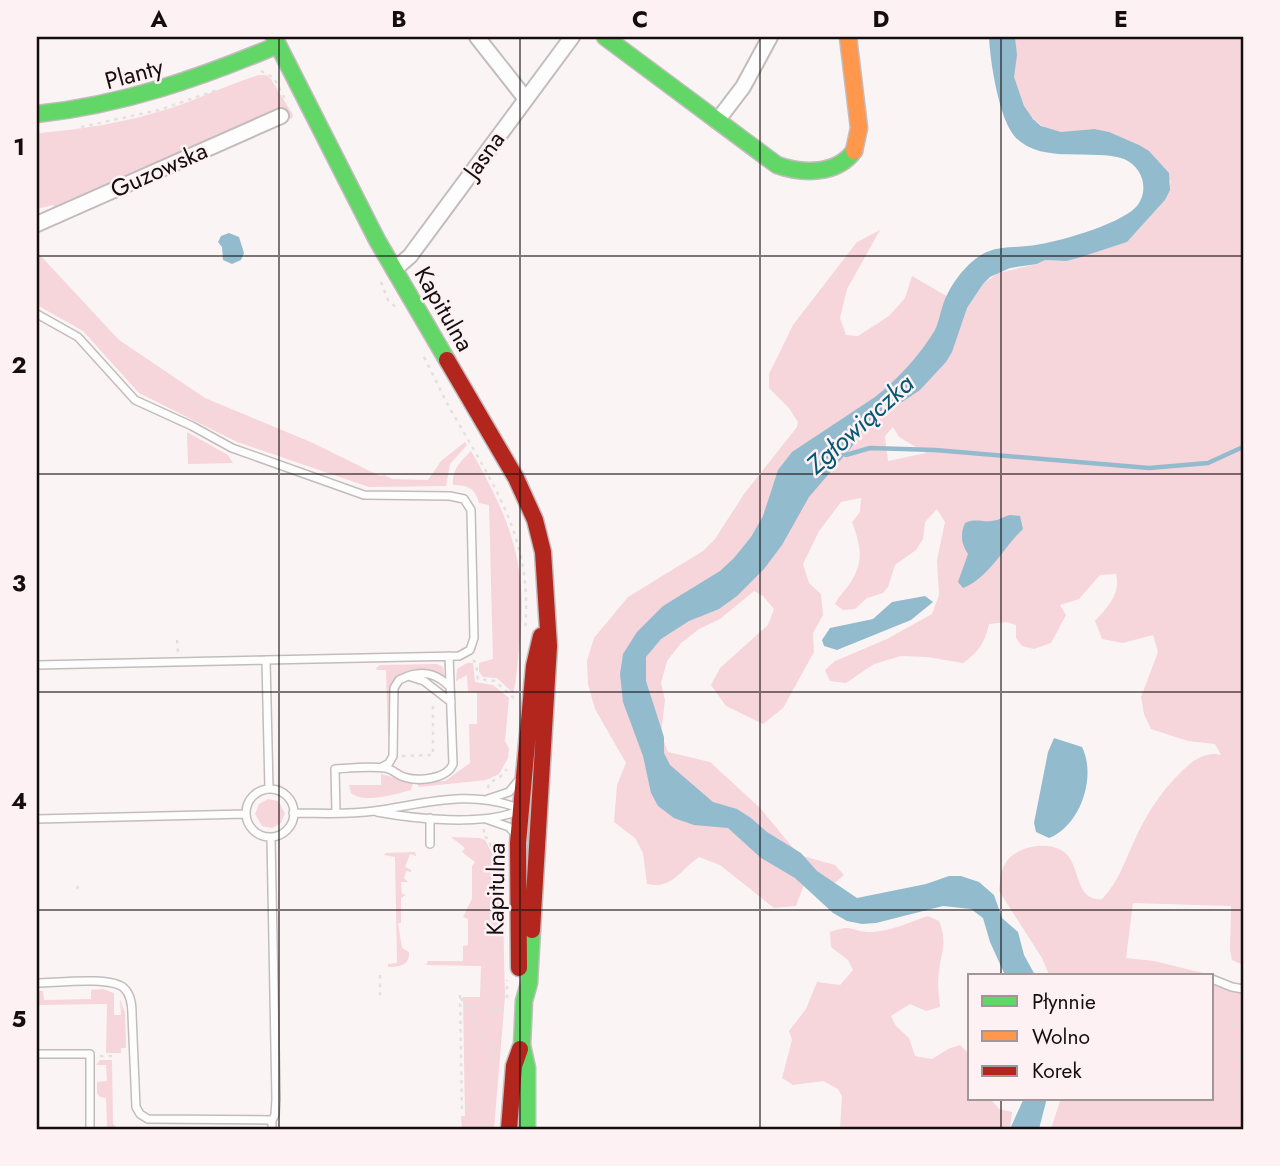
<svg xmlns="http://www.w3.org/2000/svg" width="1280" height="1166" font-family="Jost,sans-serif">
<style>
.green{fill:#f6d5db;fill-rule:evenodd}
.water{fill:#93bbce}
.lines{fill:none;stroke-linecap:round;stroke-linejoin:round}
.stream{stroke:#93bbce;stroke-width:4.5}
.lane-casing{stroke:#c3bcbd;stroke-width:10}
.street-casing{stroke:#c3bcbd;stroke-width:18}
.fast-casing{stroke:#c3bcbd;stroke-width:19}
.slow-casing{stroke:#c3bcbd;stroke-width:19}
.jam-casing{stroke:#c3bcbd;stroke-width:19}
.path{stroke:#e3e0e1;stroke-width:2.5;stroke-dasharray:3.5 5;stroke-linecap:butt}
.lane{stroke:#fefdfe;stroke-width:7}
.street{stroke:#fefdfe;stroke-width:14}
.fast{stroke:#63d668;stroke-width:16}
.slow{stroke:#ff974d;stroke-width:16}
.jam{stroke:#b3261e;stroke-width:16}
.grid{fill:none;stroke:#150e0f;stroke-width:2;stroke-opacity:0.55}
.labels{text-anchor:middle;stroke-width:5;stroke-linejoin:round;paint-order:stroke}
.street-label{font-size:24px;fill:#150e0f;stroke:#fef1f4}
.water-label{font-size:26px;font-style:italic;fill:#045874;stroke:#fef1f4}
.neatline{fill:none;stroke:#150e0f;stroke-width:2.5}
.grid-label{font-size:23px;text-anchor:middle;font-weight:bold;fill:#150e0f}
</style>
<rect width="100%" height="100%" fill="#fbf4f5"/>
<path class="green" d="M1015 37H1243V965L1232 960 1230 950 1231 906 1133 903 1126 958 1154 961 1211 975H1049L1042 958 999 891C1000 882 1000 872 1005 864 1015 846 1048 840 1064 852 1081 864 1074 902 1102 899 1119 882 1126 858 1136 837 1149 809 1167 783 1191 763 1201 756 1210 752 1221 755L1215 744 1188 741 1151 729 1144 714 1141 697 1158 652 1153 635 1123 643 1102 639 1095 621C1108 607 1121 594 1116 574L1100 575 1079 599 1060 605 1066 615 1051 643 1034 649 1022 646 1016 638V625L1007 622 989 624C985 642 979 652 963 663L927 657 901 656 874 664 846 683 830 681 825 670 835 661 887 639 932 614 939 595 937 560 945 522 937 509 925 522 923 539 916 550 895 565 888 587 883 593 867 598 855 609 843 610 835 604C838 597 844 592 848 586 865 562 861 547 852 522L860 512 861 498 841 502 819 531 803 564 809 583 821 594 823 615 813 633 814 652 783 708 763 724 726 706 711 685 720 668 768 625 774 609 763 596 754 591 720 619 699 629 681 643 667 661 661 683 665 700 661 734 668 752 710 762 759 807 799 855 835 865 844 875 830 887 804 885 796 906 774 908 720 865 699 857C680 870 672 890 647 884L643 853 635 838 614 822 617 785 626 763 595 709 588 684 587 661 594 638 628 597 703 551 715 539 744 494 797 427 798 422 789 408 769 388V374L793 325 857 242 880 230 847 289 840 318 846 335 858 336 889 316 905 298 912 276 967 308 983 284 998 273 1037 264 1045 260 1065 261 1127 242 1165 200 1171 181 1094 129C1083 129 1072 133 1062 132 1036 132 1013 99 1014 74 1015 61 1017 51 1015 37ZM893 427 899 437 926 453 888 461 885 436Z
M259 75H266L271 79 293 115 292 118 276 125 287 118 281 109 55 209 53 205 37 209V136L41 133C84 129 127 122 168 109 199 99 228 84 259 75Z
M37 252 119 340 205 398 313 443 380 476 384 475 392 479 428 480 441 461 465 442 467 445 450 464 446 486 369 487 237 442 139 393 83 331 37 305Z
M187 432 228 455 233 463 188 464Z
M471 451C512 521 529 569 519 650 517 664 517 680 513 693L497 678 483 677 479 672V663L493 659 489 505 479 503C475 488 468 485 453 485 452 469 460 462 471 451Z
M467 663H473L475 682 493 685 509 698 505 741 509 749 508 758 499 774 486 780 419 787 417 782 445 781 470 763 469 724H477V692H468L467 675 456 681 457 669Z
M437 664 443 667 445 677C431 671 416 665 402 674 380 688 397 718 388 737L386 670H377L376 668 380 665Z
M381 774 413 782 411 790C396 794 364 804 351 793L349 785H381Z
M268 799 278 801 285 813 281 823 272 828 262 826 255 814 259 804Z
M451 837 480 838 485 840 502 872 505 997 494 1129H462L461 1116H465L463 997H480L481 966 426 965 428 961H463V946L468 945V919L463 917 472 899V866L475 862 462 852 465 848Z
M415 852 416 856 410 854 405 867 411 870V872L406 871 404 878 408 882H401L402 894 406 895 401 898V923H398L402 948 409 952C410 965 400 967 388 967V964L397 963 395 857 384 855 386 853Z
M928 916 939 921C948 944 941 951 939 972 937 984 939 996 940 1007L926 1011 910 1004 891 1016 896 1026 909 1038 915 1056 932 1059 948 1049 960 1045 970 1055V1098H990L999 1109 1012 1112 1010 1129H840L842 1096 838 1089 823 1081 793 1085 782 1078 792 1040 789 1031 806 1009 817 982 840 985 853 970 848 960 831 947 830 932C853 924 847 930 868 932 887 933 910 922 928 916Z
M1212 984 1243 994V1129H1051L1061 1098H1212Z
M103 989 114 993V1015H121L120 999 125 1013 126 1048H121V1053H106L107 1004 37 1005V991H43L44 1000 91 999V990Z
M100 1060H112L113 1124 119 1129H99L107 1126 106 1098 100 1097 97 1093V1082L107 1081 106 1065H96Z"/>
<path class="water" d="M989 37H1015L1017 55 1014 77 1024 106 1033 119 1041 126 1061 132 1094 129 1109 132 1139 145 1149 151 1169 173 1170 190 1165 200 1127 242 1078 258 1066 261 1045 260 1037 264 1010 268 990 277 983 284 967 308 952 352 946 362 920 390 899 404 883 410 871 419 851 448 809 497 782 545 764 569 737 596 719 609 689 621 661 639 646 657V681L664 737V753L670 765 713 802 737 809 751 818 767 832 801 853 817 871 857 898 926 884 949 876H961L979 882 994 895 1002 918 1018 932 1024 955 1035 975H1005L990 942 983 918 971 909 943 906 876 923 862 924 847 921 833 913 795 878 761 858 728 828 694 825 674 818 658 806 651 793 643 756 623 702 620 674 623 654 637 632 663 606 720 571 734 558 751 537 763 516 778 470 792 452 875 397C898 379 920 355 935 330 939 322 940 313 943 305 949 286 965 265 981 255 996 246 1011 248 1027 246 1053 244 1119 225 1136 207 1150 191 1143 167 1124 159 1093 148 1044 165 1016 138 999 121 990 61 989 37Z
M229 233 239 237 244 253 241 260 232 264 223 260 222 247 218 242 221 236Z
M1010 515 1020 516 1023 529C1004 547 988 579 963 588L958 582 968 554C961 543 960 535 965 523 975 518 981 522 991 521 997 521 1003 517 1010 515Z
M925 596 933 602 911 620 837 650 824 646 822 640 830 628 873 619 892 602Z
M1054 738 1082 747C1097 777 1080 826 1049 838L1036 832 1034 823 1048 752Z
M1024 1098H1047L1039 1129H1010Z"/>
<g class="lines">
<path class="stream" d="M842 452 846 455 870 448 935 450 1149 468 1208 463 1243 447"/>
<g class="lane-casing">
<path id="lane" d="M37 314 78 337 135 400 192 426 232 448 364 495 450 496 464 499 471 510 474 638 470 650 459 656 37 665
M266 660 269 789
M411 675C427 671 438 675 450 687
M382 767 389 763 393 756 394 688 399 680 408 676 424 681 451 702
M246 813a24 24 0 1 1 48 0a24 24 0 1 1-48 0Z
M488 799 509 792 518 781
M336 812 335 769C351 768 369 766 385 768 393 769 397 775 404 777 419 782 447 779 453 764L449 656
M377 812C415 819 483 826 518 811
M293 813C320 813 348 815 374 811 424 804 469 789 518 808
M37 819 246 814
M486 819 509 827 515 834
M271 837 276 1099 275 1115 272 1120V1129
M430 844V818
M1212 979 1232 987 1243 989
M37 983C56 983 110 976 124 988 131 995 132 1004 132 1014L136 1107 140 1114 148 1119 272 1120
M37 1054H90V1129"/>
</g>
<g class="street-casing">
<path id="street" d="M477 37 525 98
M717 121 743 87 770 37
M37 224 281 116
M394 270 410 256 572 37"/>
</g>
<g class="fast-casing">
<path id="fast" d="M274 37 377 240 447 360
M605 37 777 165C802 174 837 175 854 151
M37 114C122 105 200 78 278 45
M527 1129V1068L522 1045 524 1001 529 983 532 930"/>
</g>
<g class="slow-casing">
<path id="slow" d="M848 37 859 128 854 151"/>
</g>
<g class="jam-casing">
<path id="jam" d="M447 360 516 478 535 520 543 552 549 646 532 930
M519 968 518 843 534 666 541 636
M509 1129 514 1066 520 1049"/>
</g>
<path class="path" d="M261 71 274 78 287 103
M81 127 159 110 220 89
M37 134 43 131
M381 282 388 300 397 308
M424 357C435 378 444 399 456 419 498 492 533 543 525 631
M181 393 215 412
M177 640 178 652
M473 660 476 663 478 679 495 681 514 698
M1237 678 1243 679
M402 756 433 755V702
M488 788 489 783 500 777 507 769
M484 829V837L487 838 500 863
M77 889 80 881
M380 975V995
M460 995 462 1114
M461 998 498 1065
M507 998V980
M464 1005 506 1010
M1232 1025 1243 1026
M100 1056H114
M1237 1057H1243
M1243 1069 1240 1068 1236 1104 1243 1105"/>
<use href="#lane" class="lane"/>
<use href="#street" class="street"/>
<use href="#fast" class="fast"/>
<use href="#slow" class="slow"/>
<use href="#jam" class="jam"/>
</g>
<path class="grid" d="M279 37V1129M520 37V1129M760 37V1129M1001 37V975M37 256H1243M37 474H1243M37 692H1243M37 910H1243M1001 1098V1129"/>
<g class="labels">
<g class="street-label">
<text transform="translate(134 74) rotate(-15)" y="8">Planty</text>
<text transform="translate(484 155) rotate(-54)" y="8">Jasna</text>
<text transform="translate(159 170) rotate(-24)" y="8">Guzowska</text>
<text transform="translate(444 309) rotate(60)" y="8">Kapitulna</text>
<text transform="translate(496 889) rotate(-89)" y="8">Kapitulna</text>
</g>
<g class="water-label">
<text transform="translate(860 424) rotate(-42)" y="9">Zgłowiączka</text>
</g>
</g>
<rect width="1280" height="1166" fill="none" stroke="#fef1f4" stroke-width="77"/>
<rect x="968" y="974" width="245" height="126" fill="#fef1f4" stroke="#a19698" stroke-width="2"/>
<rect x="982" y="996" width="35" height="10" fill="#63d668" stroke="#a19698" stroke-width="2"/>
<text x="1032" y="1009" font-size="21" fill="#150e0f">Płynnie</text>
<rect x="982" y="1031" width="35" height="10" fill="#ff974d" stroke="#a19698" stroke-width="2"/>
<text x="1032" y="1044" font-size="21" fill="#150e0f">Wolno</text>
<rect x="982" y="1066" width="35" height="10" fill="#b3261e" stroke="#a19698" stroke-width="2"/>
<text x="1032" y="1078" font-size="21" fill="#150e0f">Korek</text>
<rect x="38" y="38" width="1204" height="1090" class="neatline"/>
<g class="grid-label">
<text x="159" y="27">A</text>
<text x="399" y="27">B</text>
<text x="640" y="27">C</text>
<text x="881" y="27">D</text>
<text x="1121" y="27">E</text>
<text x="19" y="155">1</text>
<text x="19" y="373">2</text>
<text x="19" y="591">3</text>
<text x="19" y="809">4</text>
<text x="19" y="1027">5</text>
</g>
</svg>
